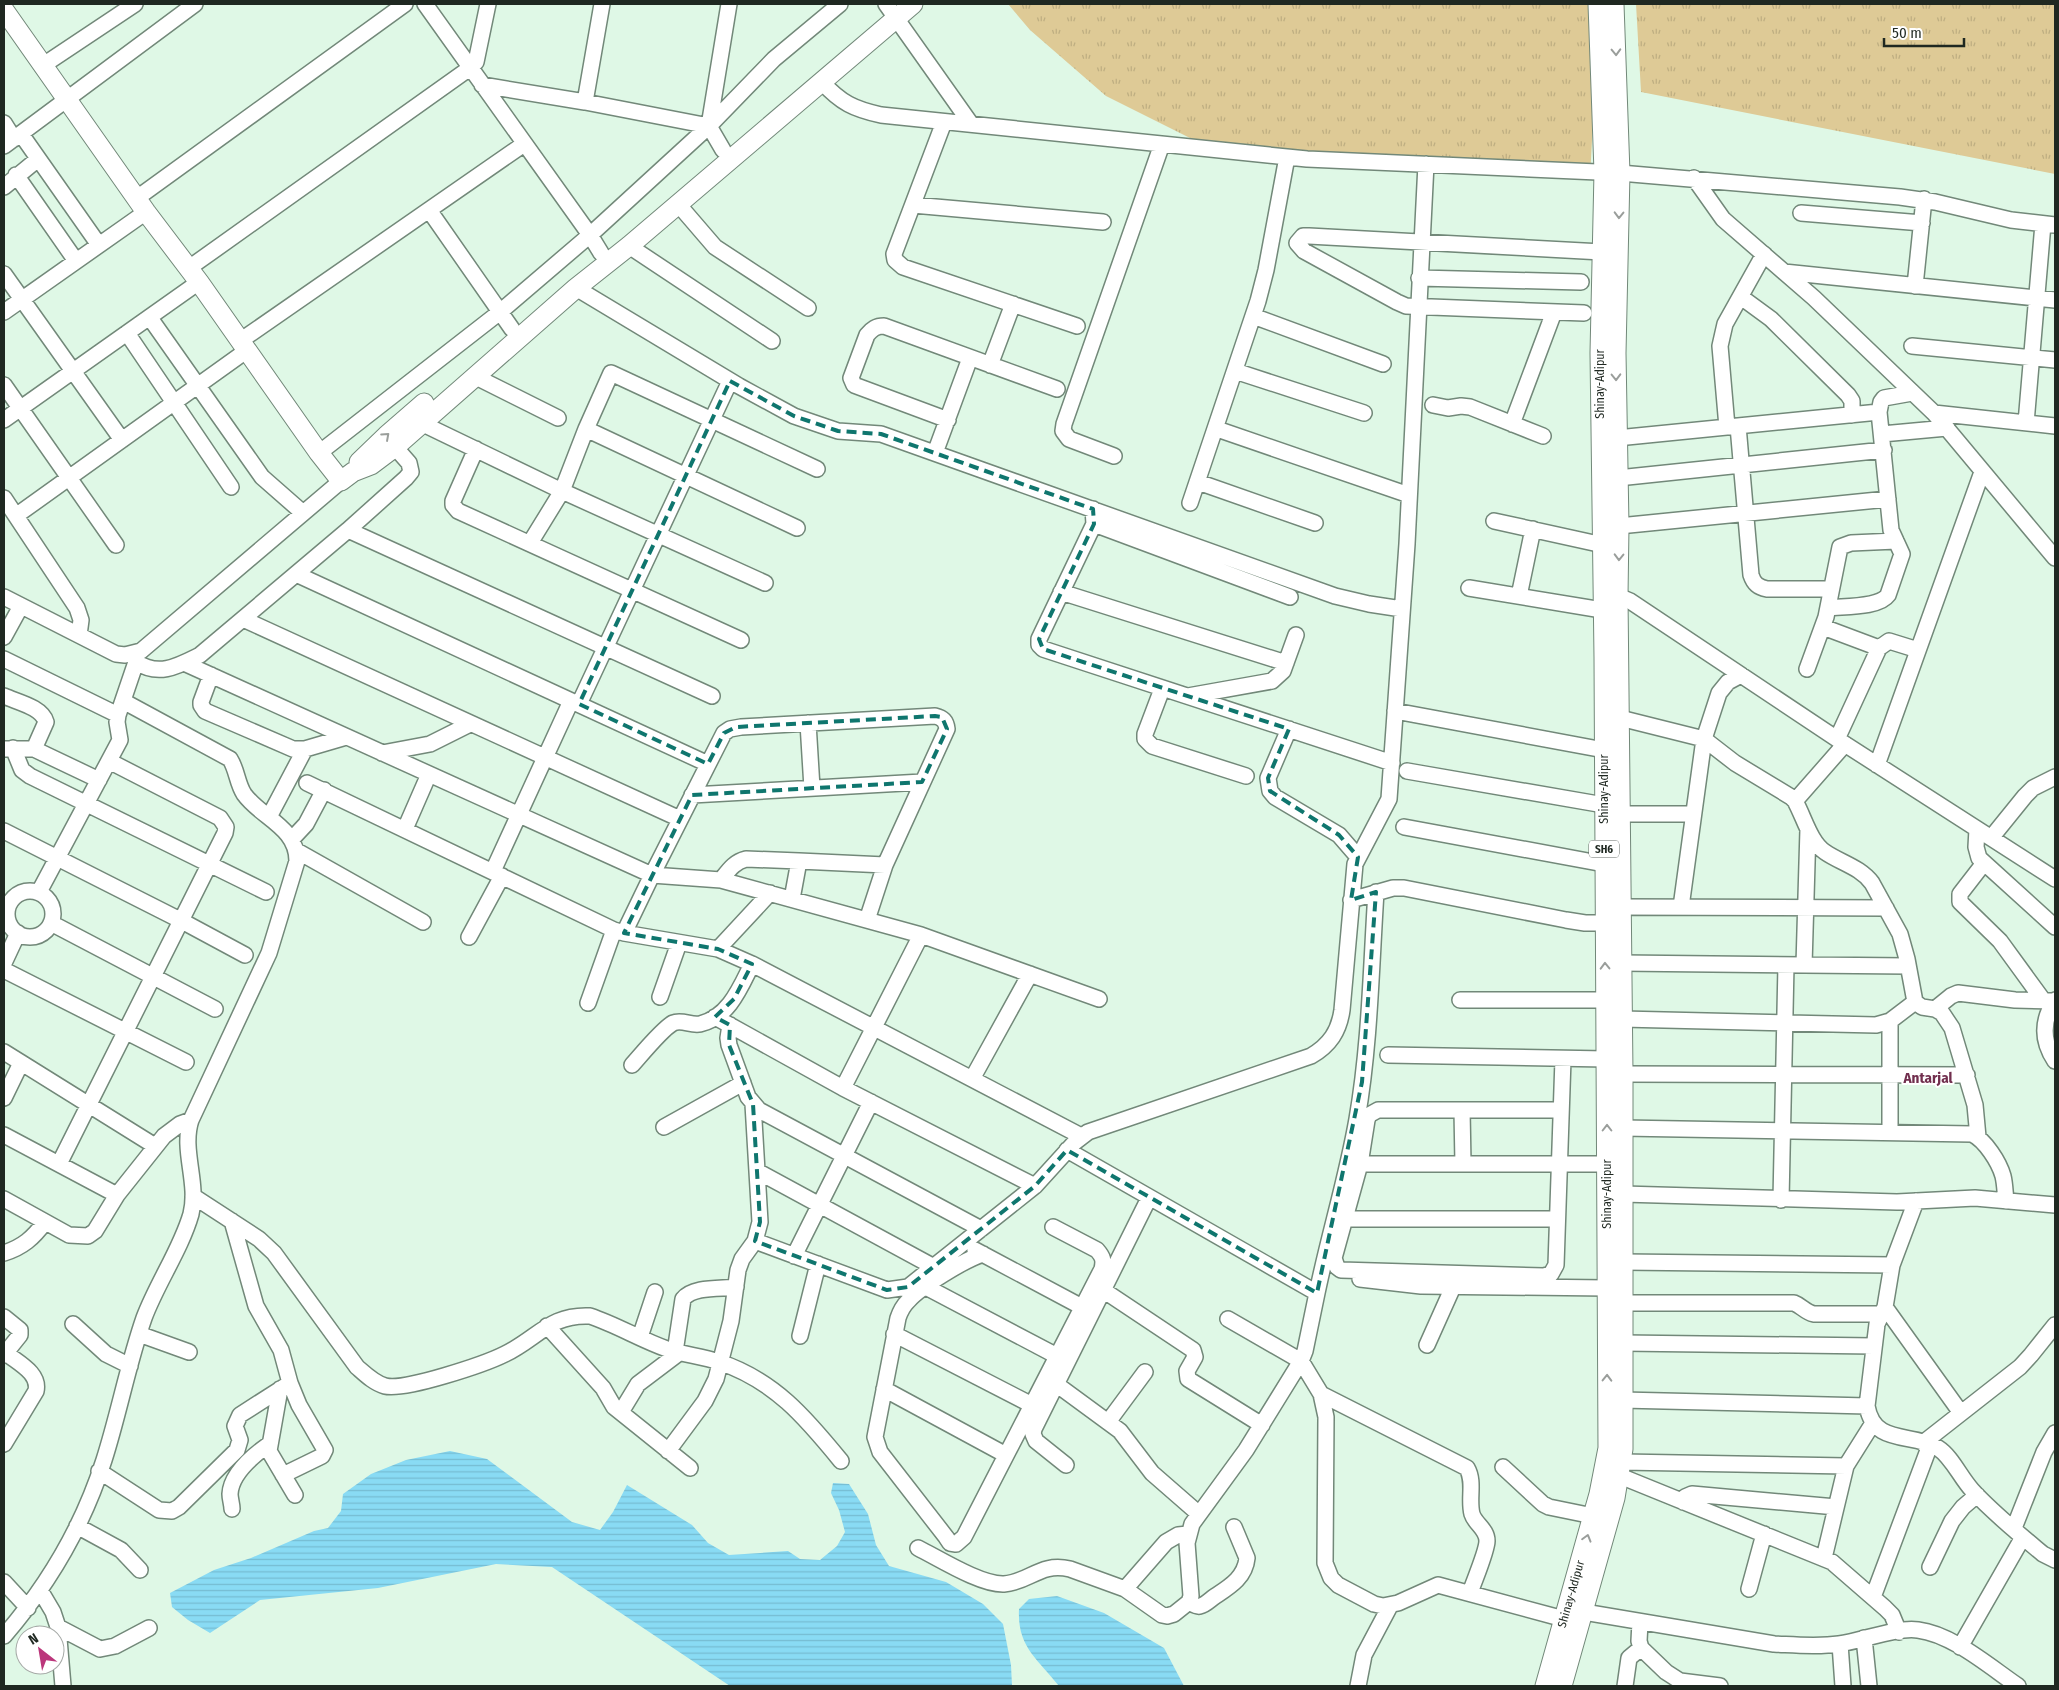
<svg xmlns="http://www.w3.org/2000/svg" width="2059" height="1690" font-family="'Fira Sans Condensed',sans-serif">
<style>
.grass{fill:url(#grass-tufts)}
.water{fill:url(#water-rules)}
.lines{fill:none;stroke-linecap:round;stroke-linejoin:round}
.minor-casing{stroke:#728879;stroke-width:18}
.major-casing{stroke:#728879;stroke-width:21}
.minor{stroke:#fff;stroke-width:15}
.major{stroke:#fff;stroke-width:19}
.oneway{stroke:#9a9e9b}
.marked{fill:none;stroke:#0f766e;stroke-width:4;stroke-dasharray:10 6;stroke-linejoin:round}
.labels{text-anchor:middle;stroke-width:4;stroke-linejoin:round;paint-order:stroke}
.shield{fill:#fff;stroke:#626864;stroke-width:1}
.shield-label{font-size:11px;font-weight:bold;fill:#1f2821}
.street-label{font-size:12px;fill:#1f2821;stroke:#fff}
.quarter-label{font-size:15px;font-weight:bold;fill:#712f4e;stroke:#fff}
</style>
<defs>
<pattern id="grass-tufts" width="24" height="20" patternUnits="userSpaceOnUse" patternTransform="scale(1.25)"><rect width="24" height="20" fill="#deca96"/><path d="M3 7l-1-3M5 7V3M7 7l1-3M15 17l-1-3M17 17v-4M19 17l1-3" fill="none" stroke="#beae81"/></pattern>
<pattern id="water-rules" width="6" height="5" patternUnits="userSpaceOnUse" patternTransform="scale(1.25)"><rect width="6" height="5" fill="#89dbf4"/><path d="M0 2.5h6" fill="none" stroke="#76bcd1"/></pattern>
</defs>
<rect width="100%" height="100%" fill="#dff8e6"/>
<path class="grass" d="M1008 4H1593L1597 46 1590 178 1220 153 1106 96 1030 30Z
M1636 4H2055V174L1641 92Z"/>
<path class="water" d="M450 1451 487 1459 572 1522 600 1530 613 1512 627 1485 692 1525 708 1543 729 1555 788 1551 800 1559 820 1560 837 1546 845 1532 839 1510 831 1493 833 1483 849 1484 868 1514 876 1545 889 1566 946 1582 983 1604 1003 1624 1011 1665 1012 1686H730L552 1567 496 1564 378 1588 260 1600 210 1633 188 1620 172 1607 170 1593 214 1570 251 1558 314 1531 328 1528 341 1511 343 1494 371 1474 406 1460Z
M1057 1596 1104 1613 1164 1648 1184 1686H1059C1038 1659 1017 1647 1019 1609L1029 1599Z"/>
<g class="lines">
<g class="minor-casing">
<path id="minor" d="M425 4 590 235 601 253
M886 4 971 124
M42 66 135 4
M822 82C841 103 854 109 881 115L1307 159 1620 173 1900 197 1935 202 2011 220 2055 225
M482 85 585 102 709 126
M585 102 602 4
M944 122 894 254 895 260 903 267 1077 326
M4 123 14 139
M21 134 99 245
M4 146 195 4
M723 150 709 126 729 4
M16 175 76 261
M1694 178 1723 219 1814 298 1934 413 2055 558
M4 187 38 159
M137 198 405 4
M678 204 715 247 808 308
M913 205 1103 222
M429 210 512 329
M1801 213 1922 223
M629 246 772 341
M189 268 470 68 476 62 488 4
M1784 272 2055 300
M4 274 122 440
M1419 278 1581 282
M1915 286 1924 199
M576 288 739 386 794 416 838 431 881 434 1335 596 1369 604 1402 609
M1741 297 1771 319 1848 395 1852 401V415
M4 312 146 212
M1584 313 1406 306 1397 302 1304 251 1297 243 1303 236H1309L1602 252
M1253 316 1383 364
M150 318 262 477 303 513
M127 333 231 487
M240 341 524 144
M1912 346 2055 360
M990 365 1013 304
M1235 371 1364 413
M474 376 558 418
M4 385 116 545
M1433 405 1448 408 1461 406 1470 407 1543 436
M1934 413 2055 426
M4 420 199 282
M948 420 854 385 851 378 867 335C872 329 876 326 884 326L1057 389
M421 423 562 491 765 583
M2026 423 2043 224
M1512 424 1554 312
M1738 426 1751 575C1754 584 1758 587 1767 589H1831
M1727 427 1720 346 1725 324 1764 254
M586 429 797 528
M1217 429 1409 495
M1882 434 1947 428
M1617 438 1879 412
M476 449 453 501V505L458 511 741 640
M319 453 500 312 590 235 709 126 774 59 840 4
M935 453 970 358
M1114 456 1069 439 1063 431 1064 424 1162 144
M1618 478 1884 450
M1198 482 1315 523
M4 498 77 608 81 620 79 635
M1190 503 1258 301 1266 270 1287 157
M1093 509 1094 524 1039 639V645L1043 649 1392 763
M17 515 246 351
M1494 521 1603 545
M1094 524 1290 597
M1619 526 1888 499
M348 530 406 478 411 472 409 463 395 447
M530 543 562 491 586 429 611 373 817 469
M296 574 708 764
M1469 588 1602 610
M1061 592 1286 663
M1519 596 1533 529
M1608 596H1618L1630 601 1837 739 2055 879
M4 597 116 654 125 655 141 651 341 481
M1828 608C1843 606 1879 608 1888 595L1902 554 1891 530 1879 412 1881 402 1884 398 1912 393
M243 619 680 819
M1823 627 1879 648
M4 637 21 606
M133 654 136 662C159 677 178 666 200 655L348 530 712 696
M4 659 118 715
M184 663 652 875 721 880 921 935 1099 999
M1807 669 1826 617 1840 547 1851 543 1896 541
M211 675 201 702V705L205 711 293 749H305L346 737
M1162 689 1145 734V739L1152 746 1246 776
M4 696C17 702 42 707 46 722L34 749
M1188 696 1272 681 1283 671 1296 635
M579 704 730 381
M1395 711 1604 750
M1620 718 1704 739 1735 763 1791 797 1795 801C1804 817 1810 842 1825 852 1841 863 1860 867 1872 883L1900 934 1907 959 1915 1002 1922 1007 1935 1009 1942 1013 1952 1028 1975 1105 1978 1137
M808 723 812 788
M1289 729 1268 778 1270 791 1275 797 1339 835 1358 857
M1837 739 1879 648 1889 641 1918 650
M13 748 22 770 30 776 266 892
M5 749H34L99 780
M382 753 430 744 470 724
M1877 765 1982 472
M1407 771 1604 805
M307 783 614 930 624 933 718 949 770 893
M692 795 922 782
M1795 801 1845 744
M1620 814H1693
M269 817 305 749
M1404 827 1604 864
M405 829 429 774
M1977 829 1976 847 1979 858 2055 927
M4 831 180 920 245 955
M1991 838 2025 796 2033 788 2055 777
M292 839 306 824 324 790
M297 851 423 922
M1984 863 1960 894V902L2000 941 2043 1000
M493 871 571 701
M721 880C729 870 734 862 746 859L799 861
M7 914a23 23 0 1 1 46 0a23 23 0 1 1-46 0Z
M39 892 120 740 117 722 118 715 136 662
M1351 900 1393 888H1404L1566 920 1585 923H1617
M1620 907 1886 908
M1681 907 1704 739 1719 693 1728 682 1741 675
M867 920 885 865
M51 923 215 1009
M624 933 652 875 724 733 730 729 741 727 935 716C943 718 946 721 947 729L885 865 799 861 792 899
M469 937 502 876
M718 949 752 964 1081 1136
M4 963 18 933
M1621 963 1908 966
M1804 965 1808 829
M4 970 186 1062
M660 997 679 943
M1460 1000H1605
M2055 1000C2042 1020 2041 1040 2055 1061
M588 1003 614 930
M1935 1009 1951 996 1958 993 2015 1000 2055 1001
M715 1017 843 1088 1035 1186
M1622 1019 1876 1025 1890 1021 1915 1002
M730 1025 728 1038 729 1045 748 1097 759 1110 981 1229
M4 1052 155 1146
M1388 1055 1606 1059
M632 1065C641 1055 662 1029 673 1023 682 1019 691 1026 700 1024 729 1017 740 988 752 964
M1623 1074 1967 1075
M972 1079 1030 974
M843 1088 921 935
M4 1098 21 1063
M1462 1110 1463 1164
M1561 1110H1378L1369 1115 1367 1120 1360 1164 1334 1258 1337 1267 1341 1270 1544 1276 1551 1274 1556 1265 1563 1059
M664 1127 743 1083
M1623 1128 1972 1134C1985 1140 1999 1162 2003 1176 2005 1184 2005 1193 2006 1201
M1890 1132V1021
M4 1135 117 1195
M1067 1150 1317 1293C1329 1235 1347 1177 1357 1119 1370 1044 1371 968 1376 892
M59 1164 225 833 226 827 220 818 109 761
M1360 1164H1607
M757 1171 934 1267
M1623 1194 1897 1202 1975 1198 2055 1205
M193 1196 259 1239 274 1253 357 1367C365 1374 374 1383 385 1386 405 1391 485 1364 505 1354 538 1338 550 1314 590 1316 617 1325 641 1340 667 1349 684 1355 702 1356 719 1362 774 1380 806 1418 841 1461
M4 1199 69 1235 88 1236 95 1231 117 1195 164 1136 180 1124 191 1120
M1781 1200 1786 965
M1916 1201 1892 1265 1885 1307 1877 1324 1867 1406C1874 1446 1912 1432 1938 1448 1952 1457 1960 1477 1972 1490 1993 1513 2019 1534 2043 1554L2055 1560
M1345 1219H1557
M232 1221 256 1306 281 1350 290 1383 299 1405 325 1450 322 1456 283 1475
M755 1241 887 1290 908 1287 1035 1186 1075 1142 1088 1132 1311 1056C1330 1045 1339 1031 1342 1010L1355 864 1389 799 1407 544 1426 164
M975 1250 1082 1307
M4 1253C23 1247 33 1238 45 1222
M983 1254C966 1259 920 1287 908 1301 903 1306 900 1312 898 1318L875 1437 880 1452 946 1537 950 1543 956 1544 964 1537 1102 1269C1104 1260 1103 1257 1097 1250L1053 1227
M794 1256 871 1102
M1623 1262 1892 1265
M1360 1279 1421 1286 1607 1288
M926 1287 1057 1356
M1103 1290 1193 1350 1195 1357 1187 1371 1188 1379 1262 1425
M1623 1303H1794C1802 1306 1805 1312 1814 1314H1881
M1885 1307 1961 1413
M4 1317 20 1330V1335L4 1355
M1228 1319 1301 1361 1321 1394 1326 1417 1325 1563 1331 1578 1338 1585 1374 1604 1383 1606 1398 1603 1438 1585 1564 1619
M73 1324 106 1354 130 1366
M547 1326 603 1388 614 1407 690 1468
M139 1334 189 1352
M894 1334 1032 1405
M800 1336 818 1264
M640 1337 655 1292
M1623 1343 1874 1346
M1427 1345 1453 1287
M675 1352 683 1299C693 1286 721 1289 736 1287
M1056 1384 1120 1431 1152 1473 1199 1514
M280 1389 269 1451 295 1495
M884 1389 1006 1455
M1321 1394 1467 1468C1475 1482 1468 1499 1472 1514 1475 1524 1487 1529 1487 1541 1487 1551 1474 1581 1470 1593
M1622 1400 1867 1406
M621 1412 638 1384 679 1353
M1108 1422 1145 1372
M1923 1443 2020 1367 2031 1355 2055 1325
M4 1444 36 1391C40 1373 18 1363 6 1353
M668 1451 705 1401 716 1379 731 1321 738 1270 742 1259 755 1241 760 1222 753 1104
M1622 1462 1846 1466
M1066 1465 1036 1441 1033 1434 1034 1429 1149 1198
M1503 1467 1543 1504 1549 1507 1593 1516
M99 1471 159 1510 172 1511 179 1507 237 1450 240 1440 235 1426 240 1415 290 1383
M1620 1476 1832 1562 1885 1608 1892 1615 1899 1632
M1683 1502 1685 1497 1692 1494 1836 1507
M232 1509C232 1504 230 1499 230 1494 231 1474 254 1455 268 1445
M77 1526 121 1550 140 1570
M2014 1528 2044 1452 2055 1433
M918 1548C940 1559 981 1585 1004 1584 1030 1582 1040 1562 1070 1569L1125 1589 1162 1615 1167 1616 1174 1614 1189 1602 1191 1596 1187 1543 1192 1524 1246 1450 1301 1361 1305 1351 1317 1293
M1824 1558 1846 1466 1873 1423
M1930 1567 1952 1521 1963 1507 1977 1495
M4 1582 28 1608
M1125 1589 1166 1542 1178 1535 1188 1534
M1749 1589 1764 1534
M40 1590 53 1612 58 1627 63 1686
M1873 1597 1930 1445
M1189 1602C1193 1604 1196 1607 1200 1606 1205 1605 1210 1600 1214 1597 1229 1587 1245 1578 1247 1558L1234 1527
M1572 1610 1774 1644C1796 1645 1818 1647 1839 1644 1862 1641 1896 1627 1918 1630 1952 1634 1990 1667 2018 1686
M1640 1622 1639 1641 1641 1648 1666 1672 1680 1681 1720 1686
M58 1627 100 1649 115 1646 149 1628
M4 1636C49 1584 83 1526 104 1460 119 1413 128 1364 144 1318 157 1283 181 1249 191 1214 199 1183 181 1150 191 1120L269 953 297 861C297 827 261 818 244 794 237 783 237 770 230 759L123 701
M1864 1638 1869 1686
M1840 1644 1843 1686
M1960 1647 2023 1537
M1358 1686 1364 1655 1390 1606
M1625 1686 1629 1658 1641 1648"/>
</g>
<g class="major-casing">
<path id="major" d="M4 10 146 212 199 282 319 453 341 481 353 472 371 465 395 447 576 288 629 246 913 4
M359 462 386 436 424 403
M1545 1686 1599 1494 1608 1448 1604 657 1600 353 1604 172 1598 4
M1562 1686 1615 1498 1623 1449V1074L1618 596 1619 526 1616 353 1620 173 1614 4"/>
</g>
<use href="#minor" class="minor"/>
<use href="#major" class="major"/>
</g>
<defs><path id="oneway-chevron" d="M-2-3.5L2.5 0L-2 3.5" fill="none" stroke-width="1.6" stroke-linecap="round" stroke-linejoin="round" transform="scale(1.25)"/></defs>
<g class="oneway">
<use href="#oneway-chevron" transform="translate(1616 52) rotate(88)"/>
<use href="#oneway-chevron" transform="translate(1619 215) rotate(91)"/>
<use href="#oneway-chevron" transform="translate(1616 377) rotate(89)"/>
<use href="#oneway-chevron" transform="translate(386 436) rotate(-42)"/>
<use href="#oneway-chevron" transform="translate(1619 557) rotate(91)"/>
<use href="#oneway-chevron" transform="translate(1605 966) rotate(-91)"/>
<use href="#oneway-chevron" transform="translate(1607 1128) rotate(-90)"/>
<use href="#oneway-chevron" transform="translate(1607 1378) rotate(-89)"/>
<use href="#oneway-chevron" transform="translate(1587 1538) rotate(-74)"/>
</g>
<path class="marked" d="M730 381 794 416 838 431 881 434 1093 509 1094 524 1039 639 1043 649 1289 729 1268 778 1270 791 1339 835 1358 857 1351 900 1376 892 1362 1082 1317 1293 1067 1150 1035 1186 908 1287 887 1290 755 1241 760 1222 753 1104 729 1045 730 1025 715 1017 734 999 752 964 718 949 624 933 692 795 922 782 947 729 942 717 935 716 736 727 724 733 708 764 579 704Z"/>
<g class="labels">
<rect class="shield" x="1589" y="840.5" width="30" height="17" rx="4"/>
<g class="shield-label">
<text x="1604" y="853">SH6</text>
</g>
<g class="street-label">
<text transform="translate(1600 384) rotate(-90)" y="4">Shinay-Adipur</text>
<text transform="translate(1604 789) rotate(-90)" y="4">Shinay-Adipur</text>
<text transform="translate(1607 1194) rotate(-90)" y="4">Shinay-Adipur</text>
<text transform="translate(1571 1594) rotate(-74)" y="4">Shinay-Adipur</text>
</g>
<g class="quarter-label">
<text x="1928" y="1083">Antarjal</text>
</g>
</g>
<rect width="2059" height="1690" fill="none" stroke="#1f2821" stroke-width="10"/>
<g transform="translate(40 1650) rotate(329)"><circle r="24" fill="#ffffff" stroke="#a5a9a6"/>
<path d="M0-4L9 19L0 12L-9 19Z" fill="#bb367b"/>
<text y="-8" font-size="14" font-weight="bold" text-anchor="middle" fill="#1f2821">N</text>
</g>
<path d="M1884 38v8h80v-8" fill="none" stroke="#1f2821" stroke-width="2.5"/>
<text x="1892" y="38" font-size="15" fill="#1f2821" stroke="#ffffff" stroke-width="4" paint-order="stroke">50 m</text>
</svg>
